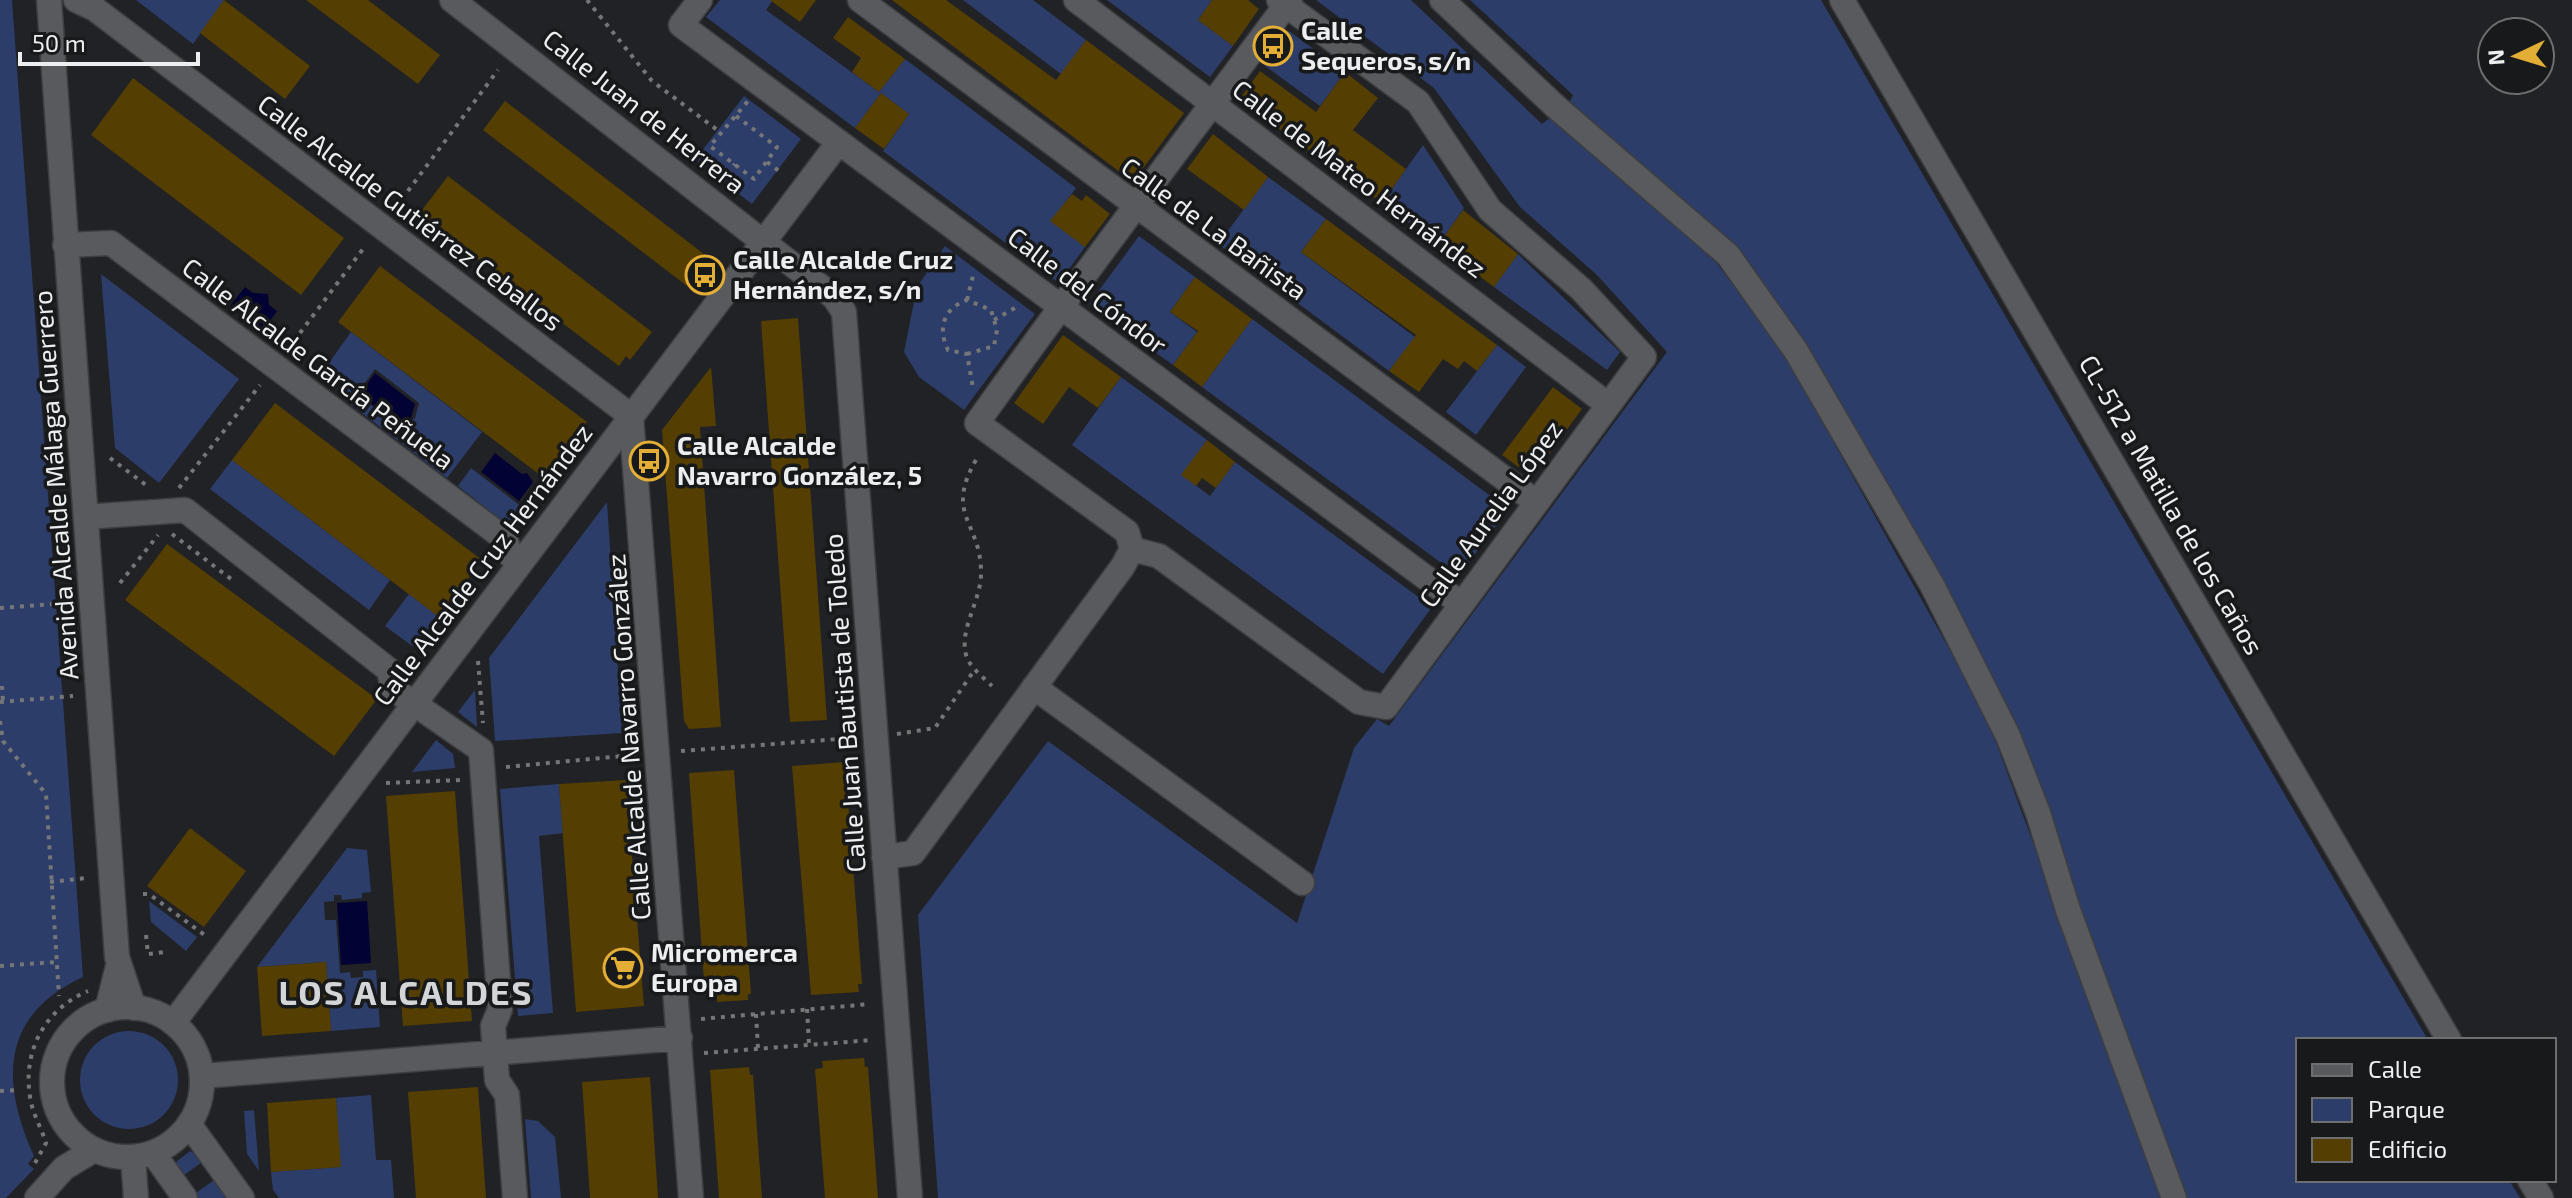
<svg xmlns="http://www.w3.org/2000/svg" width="2572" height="1198" font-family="'Exo 2',sans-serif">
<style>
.green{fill:#2d3d6a;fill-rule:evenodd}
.water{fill:#020234}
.building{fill:#553e02}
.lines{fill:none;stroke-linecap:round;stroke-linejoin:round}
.street-casing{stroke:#3d3e40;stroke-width:27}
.secondary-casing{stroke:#3d3e40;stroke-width:27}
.path{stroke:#757678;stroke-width:4;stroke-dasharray:4 6;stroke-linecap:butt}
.street{stroke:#595a5d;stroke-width:24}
.secondary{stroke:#595a5d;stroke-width:24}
.labels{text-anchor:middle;stroke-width:7;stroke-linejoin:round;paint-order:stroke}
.poi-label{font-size:26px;font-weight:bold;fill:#edeeef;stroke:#18191b;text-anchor:start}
.street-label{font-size:26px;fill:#edeeef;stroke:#18191b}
.district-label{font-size:34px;font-weight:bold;letter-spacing:2px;fill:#d4d5d8;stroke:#18191b}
</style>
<rect width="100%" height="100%" fill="#212225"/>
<path class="green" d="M0 0H12L83 977C1 1015 0 1081 34 1156L28 1164 34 1169 6 1198H0Z
M136 0H224L193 44Z
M720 0H773L766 10 879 92 905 59 1076 188 1051 221 1085 247 1059 283 883 151 909 114 881 93 855 128 706 17Z
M963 0H1033L1086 40 1061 74Z
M1107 0H1212L1198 20 1233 46 1210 77Z
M1316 0H1411L1542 124 1553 115 1716 262 1786 357 1985 713 2165 1198H938L918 915 1048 741 1297 923 1354 748 1377 719 1389 726 1667 352 1597 275 1520 207 1434 88Z
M1470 0H1821L2428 1040H2298V1180H2509L2520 1198H2186L2075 900 2041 785 1981 661 1797 329 1721 236 1569 103 1573 95Z
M1289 31 1345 72 1320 106 1264 65Z
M744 96 801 139 752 204 695 160Z
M1423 145 1464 208 1438 245 1382 203Z
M1268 177 1326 219 1301 252 1415 337 1389 371 1218 244Z
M1139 236 1195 277 1170 312 1197 332 1173 365 1089 304Z
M945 246 1035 314 964 410 919 377 904 352 917 287Z
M1518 254 1620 352 1607 370 1494 287Z
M101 274 239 379 159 483 115 448Z
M1252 319 1508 509 1459 576 1202 387Z
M351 332 482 432 447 478 341 397 347 388 324 370ZM375 369 419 403 415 418 402 429 357 394Z
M1497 345 1526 367 1476 435 1446 412Z
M1121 377 1207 440 1182 475 1210 496 1235 462 1432 607 1383 674 1072 445Z
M232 460 390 580 369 610 210 489Z
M471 468 522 507 508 525 458 486Z
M607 502 622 733 495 741 489 658Z
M409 594 439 617 415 648 385 626Z
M475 690 477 727 458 712Z
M436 740 453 754 455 768 412 772Z
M559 784 563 833 539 836 553 1013 518 1016 500 789Z
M347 848 367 850 371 892 362 893V898L342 900 341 895H334V901L324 902 325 920H336L340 973 350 972 351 978 363 977V971L376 970 380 1027 331 1031 326 962 257 967Z
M149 901 197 937 186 951 151 922Z
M80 1080a49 49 0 1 1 98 0a49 49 0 1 1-98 0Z
M371 1095 376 1160H391L394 1198H279L273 1190 271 1172 340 1167 336 1098Z
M254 1110 259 1171 247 1154 244 1111Z
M525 1119 538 1121 555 1137 561 1198H531Z
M190 1151 205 1160 180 1178 176 1162Z
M217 1178 232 1198H194L193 1195Z"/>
<path class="water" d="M245 287 253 293 268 294 269 305 277 311 263 331 230 306Z
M375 373 415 404 411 418 400 425 359 395Z
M495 453 522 474 527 473 533 482 519 501 481 472Z
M367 901 371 963 341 965 337 903Z"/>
<path class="building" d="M224 0 310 66 285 99 200 33Z
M306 0H368L440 55 418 84Z
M770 0H816L800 22Z
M892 0H946L1056 80 1086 40 1184 113 1133 182Z
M1212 0H1248L1259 9 1233 46 1198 20Z
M848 17 905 59 879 92 852 72 861 58 833 38Z
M1260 71 1316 112 1345 72 1378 98 1353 130 1406 169 1382 203 1239 100Z
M133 78 344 238 301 295 91 135Z
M881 93 909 114 884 149 855 128Z
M505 101 709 258 687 286 483 130Z
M1213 134 1268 177 1244 210 1187 169Z
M448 176 652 332 630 360 626 356 619 366 419 214Z
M1072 194 1082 201 1086 195 1110 214 1085 247 1050 221Z
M1463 210 1518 254 1494 287 1438 245Z
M1326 219 1497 345 1477 371 1464 361 1458 369 1443 359 1419 392 1389 371 1416 335 1301 252Z
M380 266 587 422 544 478 338 322Z
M1195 277 1252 319 1202 387 1173 365 1198 331 1170 312Z
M798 318 827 720 790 722 761 321Z
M1063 335 1121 377 1098 408 1069 387 1043 424 1014 403Z
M711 367 716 426 700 427 721 727 689 729 684 721 662 430Z
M1553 387 1582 409 1532 477 1502 455Z
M275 403 482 560 439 617 232 460Z
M1207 440 1235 462 1216 488 1202 478 1196 486 1181 475Z
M167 544 377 699 334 756 125 600Z
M845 762 862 984H858L859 992 811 995 792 766Z
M734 770 751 994H748V1000L717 1002V995H705L689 773Z
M626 780 644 1006 576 1012 559 784Z
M455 791 472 1021 403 1026 386 796Z
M190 828 246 871 204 927 147 886Z
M326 962 331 1031 262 1036 257 967Z
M864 1058 865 1067H868L878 1198H825L815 1069 823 1068 822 1061Z
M749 1067 750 1075H753L762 1198H719L710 1070Z
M650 1077 658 1198H590L582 1082Z
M478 1087 486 1198H416L408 1092Z
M336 1098 341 1167 271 1172 267 1103Z"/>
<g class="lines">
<g class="street-casing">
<path id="street" d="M49 0 117 957 134 1008
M76 0 95 9 631 416
M452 0 834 297 844 312 910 1198
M700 0 681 25 1460 603
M860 0 1536 502
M1076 0 1607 404
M1279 0 1418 102 1490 210 1581 289 1644 357 1386 707 1359 702 1159 556 1132 549 1127 532 977 423C1077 282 1183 144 1286 5L1290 0
M1442 0 1555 106 1728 255 1796 351 1932 585 2008 736 2038 813 2068 910 2174 1198
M65 245 111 243 505 539 511 556 520 563
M631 416 691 1198
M99 516 185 510 389 670 393 689 481 750 500 1009 493 1026 497 1080 507 1095 515 1198
M1034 687 1302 883
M884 857 913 853 1123 566 1132 549
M107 1010 118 966
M173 1023 839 142
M202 1076 680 1038
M133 1157 136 1198"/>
</g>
<g class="secondary-casing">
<path id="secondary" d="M1842 0 2449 1040
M52 1082a75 75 0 1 1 150 0a75 75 0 1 1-150 0Z
M189 1124 242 1198
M153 1153 185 1198
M2530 1180 2541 1198
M37 1198 64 1168 94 1150"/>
</g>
<path class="path" d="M587 0 652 81 720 132
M736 116 777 147 754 179 710 146 748 101
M767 162 783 174
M722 182 735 164
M396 207 498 70
M967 300 974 272
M994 320 1020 305
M288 349 366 245
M967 354 994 346 997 330 991 310 967 300C944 308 937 328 948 350L967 354 973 388
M110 458 150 488
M976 460C944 515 981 522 981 572 982 600 957 631 967 658 972 669 984 678 992 686
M179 488 260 385
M172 534 235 582
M120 583 158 535
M0 608 66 603
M478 661 483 723
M2 686 3 702
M0 702 73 696
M0 721 3 741 46 794 59 996
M897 734 935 728 975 669
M681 751 852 738
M506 767 633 755
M386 783 460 780
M50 882 87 878
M143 894H149L206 936
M146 935 148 954 165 952
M0 966 56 962
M807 1009 809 1045
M756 1014 758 1049
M701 1019 870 1004
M704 1053 872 1040
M0 1091 19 1090
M35 1163 46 1143C42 1129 34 1117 31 1102 21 1054 43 1010 88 991"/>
<use href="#street" class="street"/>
<use href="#secondary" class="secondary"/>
</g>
<defs>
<g id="bus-ring" transform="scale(2)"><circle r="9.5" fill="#18191b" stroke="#e3ae35" stroke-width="1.5"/><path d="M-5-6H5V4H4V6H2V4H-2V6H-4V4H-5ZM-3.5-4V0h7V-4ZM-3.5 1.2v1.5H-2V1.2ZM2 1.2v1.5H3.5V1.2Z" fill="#e3ae35"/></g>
<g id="supermarket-ring" transform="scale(2)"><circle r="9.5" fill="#18191b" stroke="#e3ae35" stroke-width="1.5"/><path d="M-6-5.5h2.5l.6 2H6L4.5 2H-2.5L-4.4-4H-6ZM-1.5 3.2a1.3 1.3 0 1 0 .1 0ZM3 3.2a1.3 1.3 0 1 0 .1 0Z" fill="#e3ae35"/></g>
</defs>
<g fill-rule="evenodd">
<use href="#bus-ring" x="1273" y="46"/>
<use href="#bus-ring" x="705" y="275"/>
<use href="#bus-ring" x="649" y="461"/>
<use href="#supermarket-ring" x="623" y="968"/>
</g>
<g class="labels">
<g class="poi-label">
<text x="1301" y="40">Calle<tspan x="1301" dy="30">Sequeros, s/n</tspan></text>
<text x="733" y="269">Calle Alcalde Cruz<tspan x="733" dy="30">Hernández, s/n</tspan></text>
<text x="677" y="455">Calle Alcalde<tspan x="677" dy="30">Navarro González, 5</tspan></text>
<text x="651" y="962">Micromerca<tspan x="651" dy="30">Europa</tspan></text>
</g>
<g class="street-label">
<text transform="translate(644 112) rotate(38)" y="9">Calle Juan de Herrera</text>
<text transform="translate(1359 179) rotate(37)" y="9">Calle de Mateo Hernández</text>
<text transform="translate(410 213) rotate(37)" y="9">Calle Alcalde Gutiérrez Ceballos</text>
<text transform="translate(1214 229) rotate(36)" y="9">Calle de La Bañista</text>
<text transform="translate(1087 291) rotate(37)" y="9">Calle del Cóndor</text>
<text transform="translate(318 364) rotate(37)" y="9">Calle Alcalde García Peñuela</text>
<text transform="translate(56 485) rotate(-94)" y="9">Avenida Alcalde Málaga Guerrero</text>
<text transform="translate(2171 505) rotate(60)" y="9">CL-512 a Matilla de los Caños</text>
<text transform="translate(1491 514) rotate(-54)" y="9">Calle Aurelia López</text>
<text transform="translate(483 565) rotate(-53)" y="9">Calle Alcalde Cruz Hernández</text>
<text transform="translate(845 703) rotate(-94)" y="9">Calle Juan Bautista de Toledo</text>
<text transform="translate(629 737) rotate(-94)" y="9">Calle Alcalde Navarro González</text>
</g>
<g class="district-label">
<text x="406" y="1005">LOS ALCALDES</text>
</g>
</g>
<rect x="2296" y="1038" width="260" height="144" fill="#18191b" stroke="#6d6e70" stroke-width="2"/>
<rect x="2312" y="1064" width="40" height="12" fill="#595a5d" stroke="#6d6e70" stroke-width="2"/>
<text x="2368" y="1078" font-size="24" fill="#edeeef">Calle</text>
<rect x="2312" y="1098" width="40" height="24" fill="#2d3d6a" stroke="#6d6e70" stroke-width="2"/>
<text x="2368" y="1118" font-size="24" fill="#edeeef">Parque</text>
<rect x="2312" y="1138" width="40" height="24" fill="#553e02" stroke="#6d6e70" stroke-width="2"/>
<text x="2368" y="1158" font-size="24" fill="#edeeef">Edificio</text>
<g transform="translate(2516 56) rotate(266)"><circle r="38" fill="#18191b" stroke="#6d6e70" stroke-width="2"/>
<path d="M0-6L14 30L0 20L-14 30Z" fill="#e3ae35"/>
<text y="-12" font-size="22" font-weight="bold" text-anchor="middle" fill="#edeeef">N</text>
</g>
<path d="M20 52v12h178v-12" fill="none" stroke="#edeeef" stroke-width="4"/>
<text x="32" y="52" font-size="24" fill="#edeeef" stroke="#18191b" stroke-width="6" paint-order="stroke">50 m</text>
</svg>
